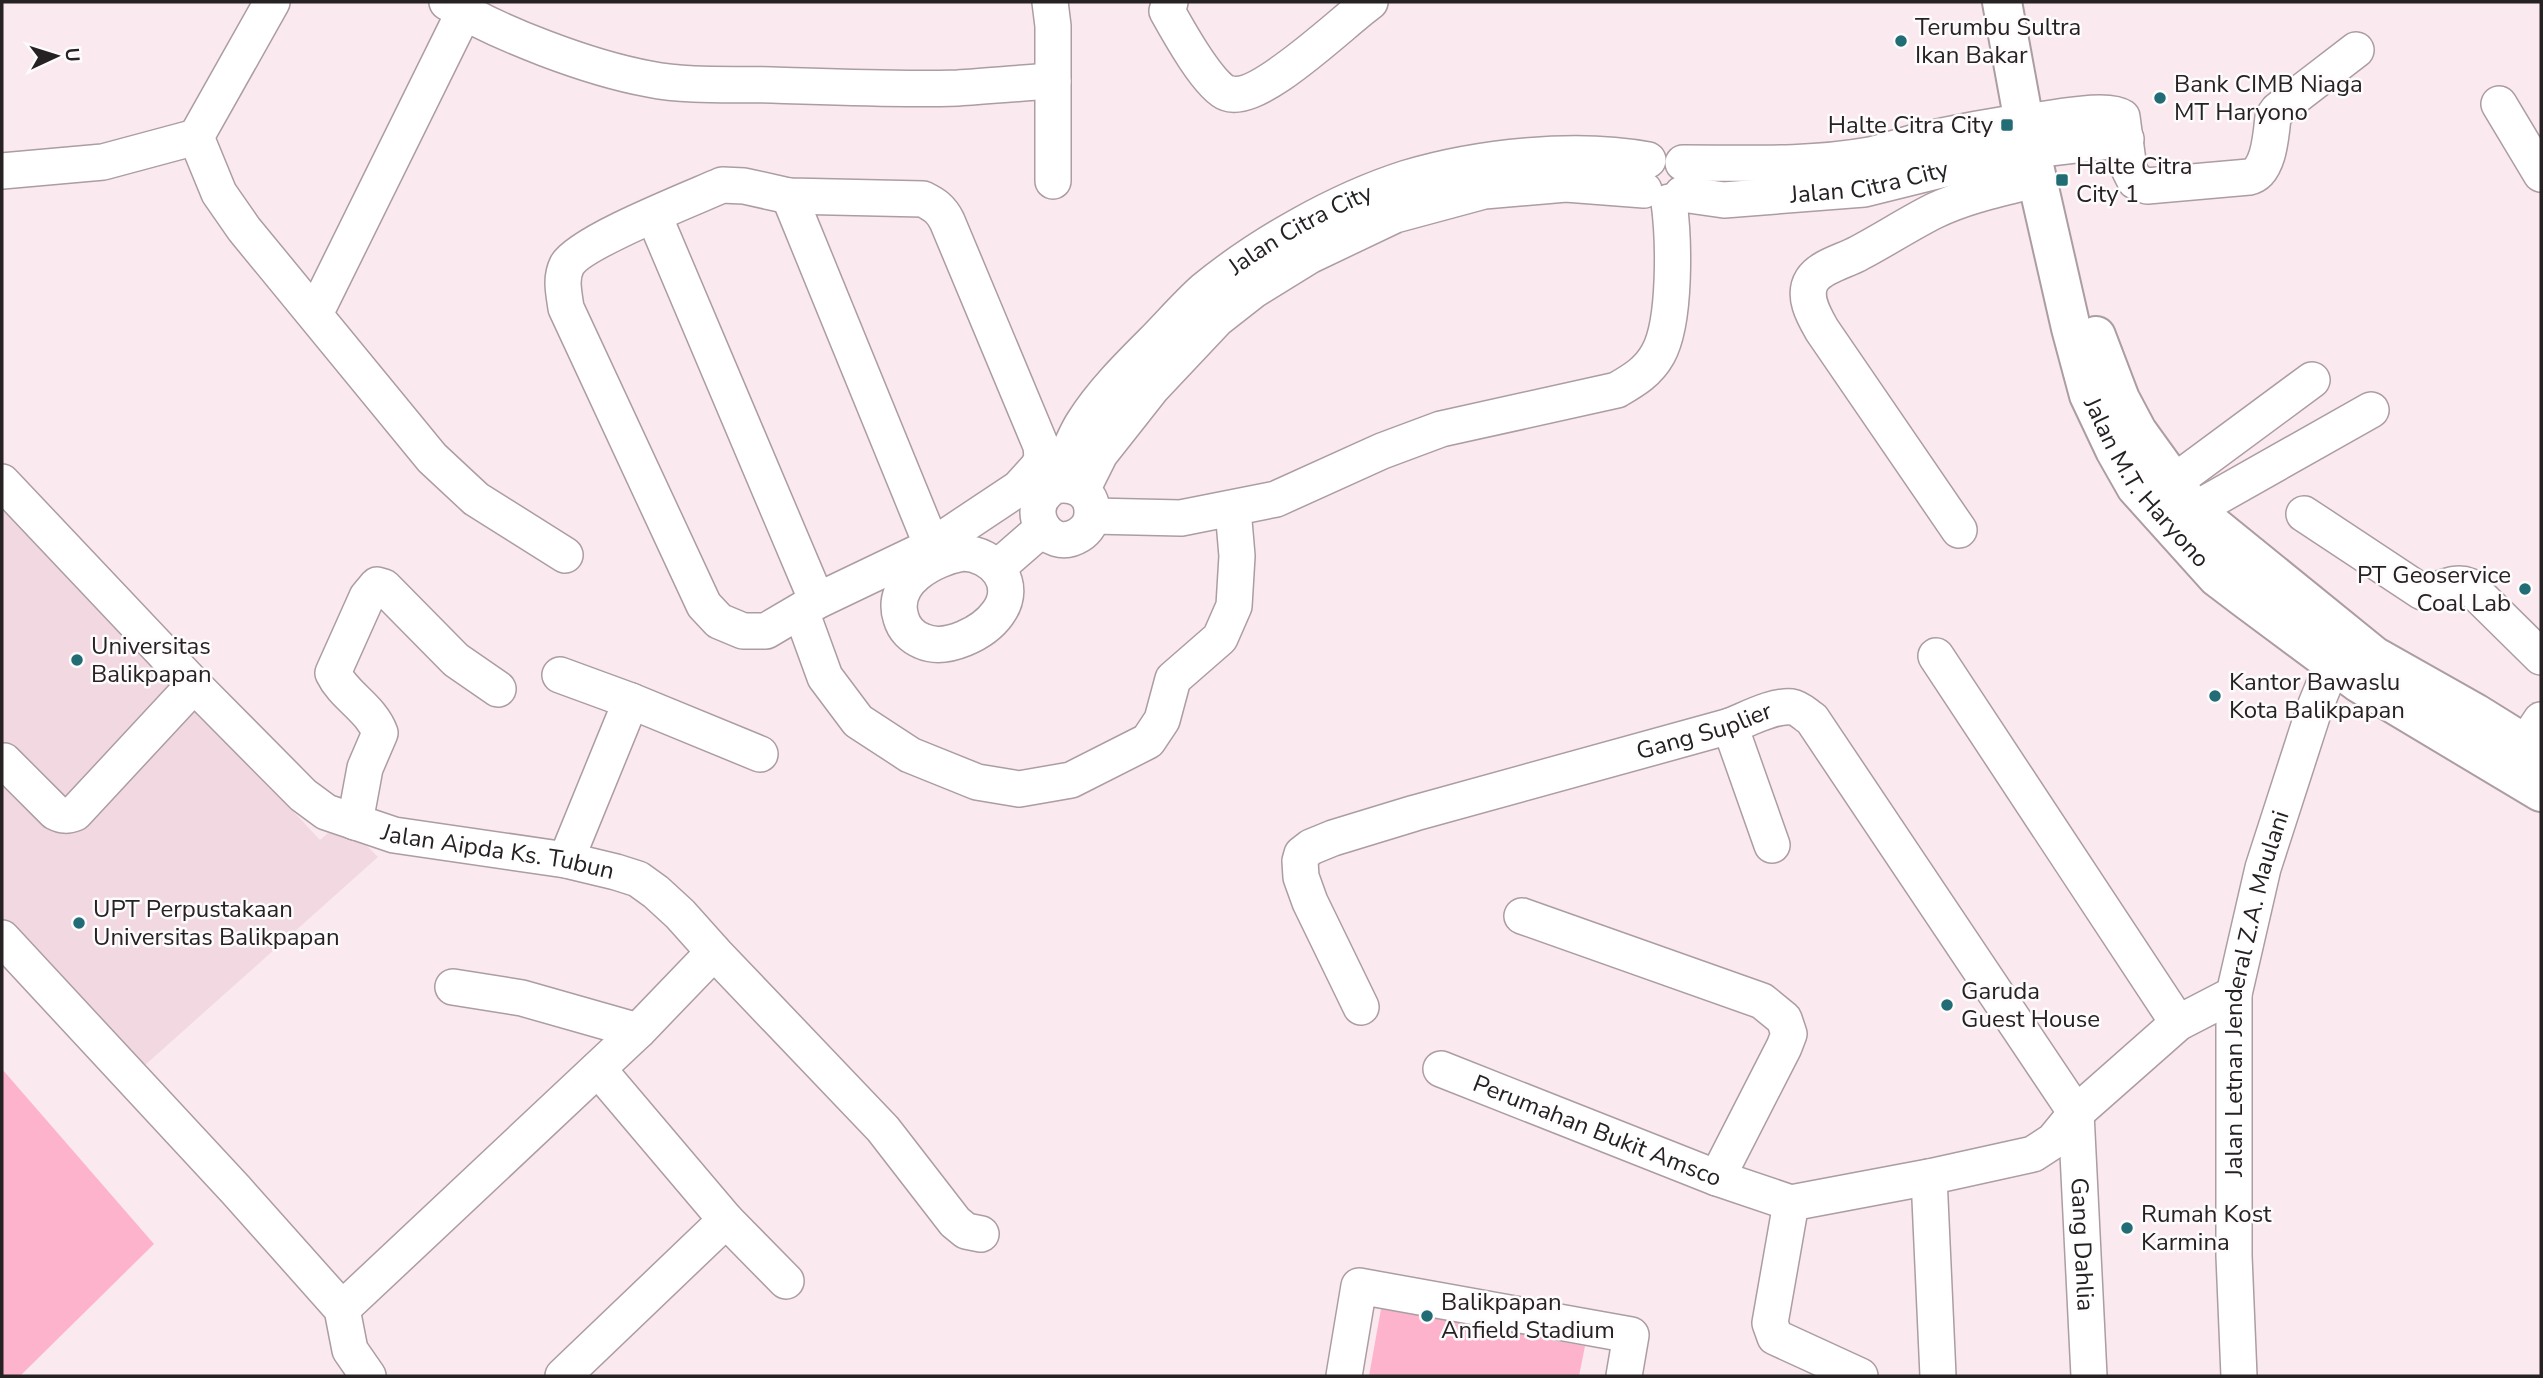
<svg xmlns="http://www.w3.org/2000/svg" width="2543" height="1378" font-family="'Nunito Sans',sans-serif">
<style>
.built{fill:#f2d9e1}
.green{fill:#feb3cd}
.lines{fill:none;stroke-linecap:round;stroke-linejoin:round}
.minor-casing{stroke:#ac9da2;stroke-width:38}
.major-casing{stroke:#ac9da2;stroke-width:42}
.minor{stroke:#fff;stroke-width:35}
.major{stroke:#fff;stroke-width:38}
.poi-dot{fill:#216c75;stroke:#fefbfc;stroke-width:2.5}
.labels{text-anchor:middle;stroke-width:5;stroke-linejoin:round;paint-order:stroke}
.poi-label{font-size:24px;fill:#262122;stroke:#fefbfc;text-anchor:start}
.street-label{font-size:24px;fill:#262122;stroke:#fefbfc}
</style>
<rect width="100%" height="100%" fill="#fae9ee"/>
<path class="built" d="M2 499 320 840 342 821 378 857 135 1074 2 930Z"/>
<path class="green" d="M2 1069 154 1244 20 1376H2Z
M1381 1309 1585 1346 1579 1376H1369Z"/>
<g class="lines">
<g class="minor-casing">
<g id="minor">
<path d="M447 2C499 34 589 68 649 79 689 87 731 84 772 85 834 87 896 90 958 88 989 86 1021 83 1053 81"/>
<path d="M1050 2 1053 26V181"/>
<path d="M1170 2 1167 11C1177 29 1209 87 1227 93 1259 105 1343 21 1370 2"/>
<path d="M2499 104 2541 174"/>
<path d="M196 137 219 193 244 229 432 458 476 499 565 555"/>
<path d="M196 137 272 2"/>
<path d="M1683 163C1746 163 1808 166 1870 155 1884 152 1898 147 1912 143 1953 133 1996 125 2038 120 2056 118 2108 107 2122 117L2129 169 2135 181 2147 186 2249 177C2269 173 2271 135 2273 117L2278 110 2356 50"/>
<path d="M2 171 103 162 196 137"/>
<path d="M722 185 744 186 789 196 923 199C935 205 941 209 947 221L1041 446 1042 458 1038 467 1019 488 932 546 817 601 766 631H743L719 621 704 605 566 308C564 293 560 279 567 265 580 242 693 198 722 185Z"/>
<path id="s1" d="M1682 194 1724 200 1864 189 2009 153 2126 139"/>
<path d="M789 196 932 546"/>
<path d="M654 216 817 601"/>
<path d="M315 314 464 12"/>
<path id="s2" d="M2 482 194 685 303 795 326 812 394 835 566 860 616 872 638 879 656 892 680 914 714 952 883 1129 955 1222 966 1231 981 1234"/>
<path d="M2174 482 2312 380"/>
<path id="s3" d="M1055 486C1073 482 1093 491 1092 513 1092 522 1087 530 1079 535 1047 555 1019 506 1055 486 1064 465 1071 442 1083 423 1101 394 1128 367 1152 343 1169 326 1186 306 1204 290 1260 244 1338 200 1407 178 1477 157 1576 146 1648 160"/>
<path d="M1082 490 1100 454 1130 416 1152 388 1217 319 1254 290 1309 256 1395 215 1484 191 1566 184 1644 190"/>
<path d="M2194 510 2371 410"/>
<path d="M2304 514 2422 592C2439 593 2452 579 2469 586L2541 657"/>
<path d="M1093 516 1181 518 1276 499 1382 451 1441 429 1617 390C1634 380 1648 372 1658 354 1676 322 1674 239 1669 202"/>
<path d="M1959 530 1822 330C1814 316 1802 296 1812 280 1821 266 1845 261 1859 253 1884 240 1908 224 1934 211 1967 195 2003 188 2038 179"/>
<path d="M963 553C994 554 1019 584 998 613 984 633 946 652 922 641 912 637 904 629 901 618 889 581 934 558 963 553Z"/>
<path d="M997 568 1043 528"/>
<path d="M801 611 825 677 858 721 910 755 977 782 1019 789 1071 780 1148 741 1162 720 1173 679 1220 638 1234 606 1237 556 1233 509"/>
<path d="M1936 656 2178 1023"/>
<path d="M560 675 631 701 566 860"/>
<path d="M631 701 760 754"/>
<path d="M1730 726 1772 845"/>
<path d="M2525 744 2541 720"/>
<path d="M4 761 55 812C63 816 67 816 75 813L194 685"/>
<path d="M355 822 365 768 380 733C371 708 344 696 333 673L367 597 377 585 384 587 456 660 498 689"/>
<path d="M1522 916 1762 1001 1784 1019 1789 1034 1784 1047 1717 1178"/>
<path d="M2 938 236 1190 342 1309 350 1350 368 1376"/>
<path d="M453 987 522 998 638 1031"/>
<path id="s4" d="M1361 1007 1310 902 1301 877 1300 861 1302 854 1311 847 1333 838 1415 813 1730 726C1748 719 1773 705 1792 707 1799 708 1806 715 1812 719L2076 1113 2089 1376"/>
<path id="s5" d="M1441 1069 1717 1178 1791 1203 1929 1177 2033 1154 2053 1141 2076 1113 2178 1023 2234 994"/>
<path d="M1929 1177 1938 1376"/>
<path d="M1791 1203 1770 1323 1775 1337 1860 1376"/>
<path d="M726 1220 786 1281"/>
<path d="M342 1309 638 1031 714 952"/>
<path d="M563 1376 726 1220 598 1069"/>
<path d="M1344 1376 1359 1286 1631 1335 1624 1376"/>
<path id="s6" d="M2239 1376 2234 1256V994L2263 868 2315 707 2333 663"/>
</g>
</g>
<g class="major-casing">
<g id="major">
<path id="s7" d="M2002 2 2024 122 2071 328 2089 395 2115 450 2136 487 2217 577 2246 599 2359 683 2541 792"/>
<path d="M2096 336 2120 399 2137 431 2194 510 2374 656 2475 713 2541 754"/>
</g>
</g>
<use href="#minor" class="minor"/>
<use href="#major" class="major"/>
</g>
<g class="poi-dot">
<circle cx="1901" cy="41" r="7"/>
<circle cx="2160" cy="98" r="7"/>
<rect x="2000" y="118" width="14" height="14" rx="3.5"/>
<rect x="2055" y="173" width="14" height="14" rx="3.5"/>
<circle cx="2525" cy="589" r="7"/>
<circle cx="77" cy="660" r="7"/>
<circle cx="2215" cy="696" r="7"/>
<circle cx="79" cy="923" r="7"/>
<circle cx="1947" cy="1005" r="7"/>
<circle cx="2127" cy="1228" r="7"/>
<circle cx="1427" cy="1316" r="7"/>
</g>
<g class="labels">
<g class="poi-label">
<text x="1915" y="35">Terumbu Sultra<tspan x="1915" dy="28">Ikan Bakar</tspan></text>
<text x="2174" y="92">Bank CIMB Niaga<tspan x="2174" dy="28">MT Haryono</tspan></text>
<text x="1993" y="133" text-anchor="end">Halte Citra City</text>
<text x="2076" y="174">Halte Citra<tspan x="2076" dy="28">City 1</tspan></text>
<text x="2511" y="583" text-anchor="end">PT Geoservice<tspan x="2511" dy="28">Coal Lab</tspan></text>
<text x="91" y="654">Universitas<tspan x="91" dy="28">Balikpapan</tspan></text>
<text x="2229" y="690">Kantor Bawaslu<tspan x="2229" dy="28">Kota Balikpapan</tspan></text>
<text x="93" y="917">UPT Perpustakaan<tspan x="93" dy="28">Universitas Balikpapan</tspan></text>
<text x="1961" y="999">Garuda<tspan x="1961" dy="28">Guest House</tspan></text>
<text x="2141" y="1222">Rumah Kost<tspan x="2141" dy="28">Karmina</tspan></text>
<text x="1441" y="1310">Balikpapan<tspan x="1441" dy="28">Anfield Stadium</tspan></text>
</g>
<g class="street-label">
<text dy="8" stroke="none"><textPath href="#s1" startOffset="189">Jalan Citra City</textPath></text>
<text dy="8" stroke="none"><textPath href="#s3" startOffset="534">Jalan Citra City</textPath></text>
<text dy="8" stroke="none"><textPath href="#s7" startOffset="508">Jalan M.T. Haryono</textPath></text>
<text dy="8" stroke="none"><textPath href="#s4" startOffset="588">Gang Suplier</textPath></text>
<text dy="8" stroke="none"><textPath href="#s2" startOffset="640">Jalan Aipda Ks. Tubun</textPath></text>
<text dy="8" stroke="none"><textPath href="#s6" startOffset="385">Jalan Letnan Jenderal Z.A. Maulani</textPath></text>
<text dy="8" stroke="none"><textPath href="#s5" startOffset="168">Perumahan Bukit Amsco</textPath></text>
<text dy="8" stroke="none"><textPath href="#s4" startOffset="1309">Gang Dahlia</textPath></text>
</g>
</g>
<rect width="2543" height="1378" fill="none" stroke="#262122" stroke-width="7"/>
<g transform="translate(56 56) rotate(86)" stroke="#fefbfc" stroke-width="5" paint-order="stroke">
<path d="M0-5L12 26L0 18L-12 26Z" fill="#262122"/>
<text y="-10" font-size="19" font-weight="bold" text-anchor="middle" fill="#262122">U</text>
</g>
</svg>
